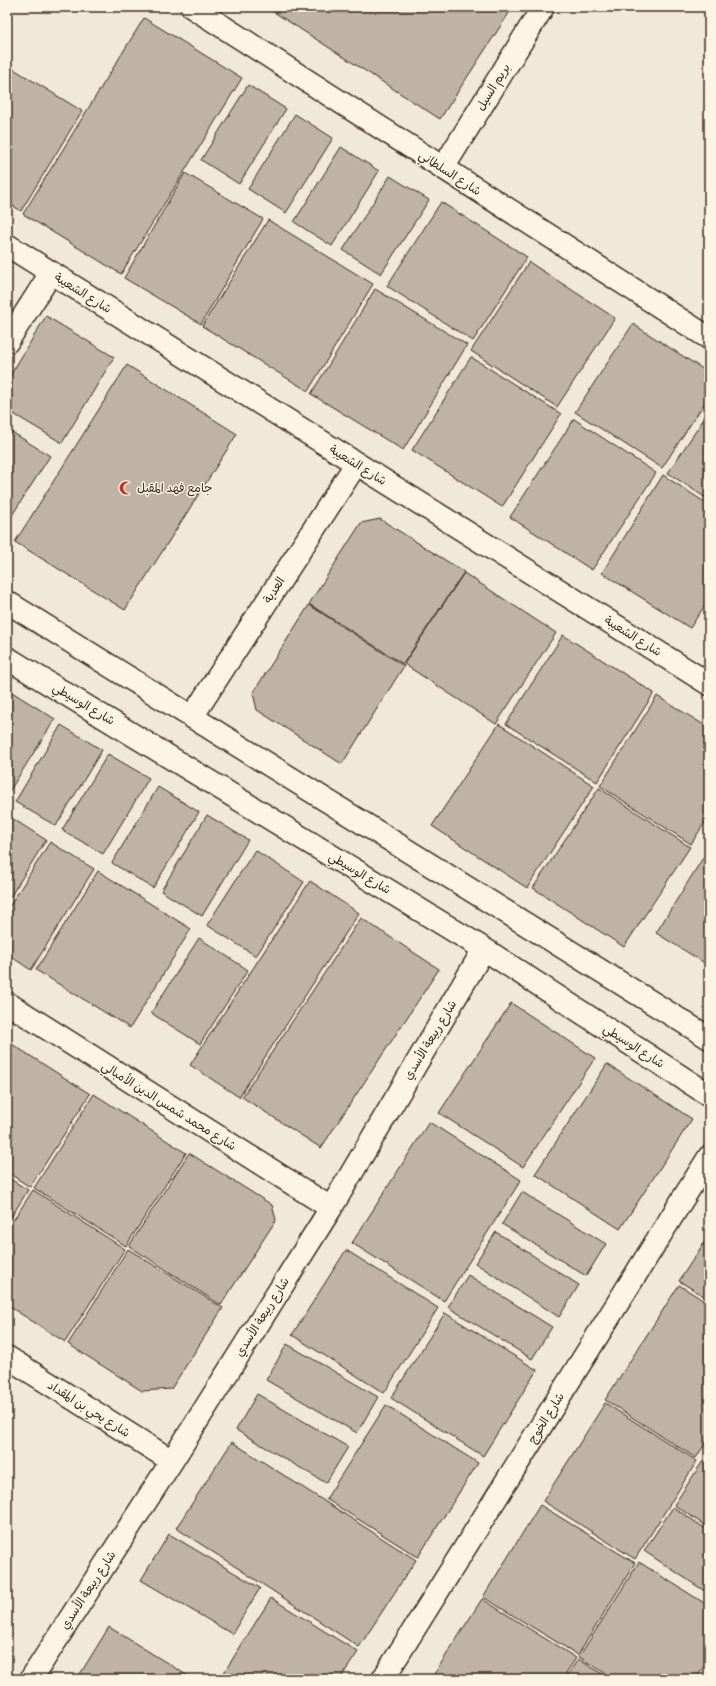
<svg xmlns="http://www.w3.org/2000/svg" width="716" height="1686" font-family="Pangolin,'Playpen Sans Arabic',sans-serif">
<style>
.building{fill:#beb3a4;stroke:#3b2a1e}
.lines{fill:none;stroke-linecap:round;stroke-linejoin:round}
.minor-casing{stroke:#3b2a1e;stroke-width:25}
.minor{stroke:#fcf5e5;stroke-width:22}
.labels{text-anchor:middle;stroke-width:3;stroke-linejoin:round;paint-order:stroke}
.street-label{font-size:12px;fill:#3b2a1e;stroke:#fcf5e5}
.poi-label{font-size:12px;fill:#3b2a1e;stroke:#fcf5e5;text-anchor:start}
</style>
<rect width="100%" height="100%" fill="#f0e9d9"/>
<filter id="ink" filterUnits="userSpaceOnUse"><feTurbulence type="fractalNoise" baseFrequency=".025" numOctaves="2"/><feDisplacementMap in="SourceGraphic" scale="8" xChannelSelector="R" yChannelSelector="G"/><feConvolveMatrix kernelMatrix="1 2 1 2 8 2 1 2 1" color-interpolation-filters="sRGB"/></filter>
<g filter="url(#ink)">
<path class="building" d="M266 7H513L440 119Z
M144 18 242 78 121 274 23 214Z
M7 65 82 111 21 211 7 202Z
M248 85 286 109 239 184 201 160Z
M295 114 333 138 286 213 248 189Z
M341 147 379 171 332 246 294 222Z
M185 173 263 219 201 324 124 278Z
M390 176 429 200 381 274 343 250Z
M441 202 527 257 473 341 387 286Z
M268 220 373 284 308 391 202 326Z
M529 262 615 318 557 407 471 351Z
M375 289 467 345 403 450 311 394Z
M46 316 114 357 62 443 7 410V381Z
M633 324 709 373V396L662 468 575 412Z
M471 357 561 414 502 507 412 450Z
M127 365 237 434 125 610 15 542Z
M709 411V500L668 473Z
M574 419 656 473 592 570 510 517Z
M7 429 50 456 7 523Z
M663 475 709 505V599L690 628 602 573Z
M380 519 464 572 403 664 309 604 361 523Z
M464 573 556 633 496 724 404 664Z
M309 605 404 666 342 764 257 710 253 693Z
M563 635 654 693 597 782 506 724Z
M7 689 55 719 7 795Z
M657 696 709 728V816L691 844 600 786Z
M499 724 594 786 527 888 432 826Z
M61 725 102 750 56 826 15 802Z
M108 754 149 778 103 854 62 830Z
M158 787 199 812 153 888 112 863Z
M599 788 690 847 624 947 533 888Z
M7 815 46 840 7 902Z
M207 815 248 840 202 916 161 891Z
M50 842 94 869 31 970 7 954V910Z
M255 850 304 882 256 956 207 925Z
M706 853 709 854V963L708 965 656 933Z
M98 871 191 929 130 1028 36 970Z
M310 881 359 913 239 1097 190 1065Z
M361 918 439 969 321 1148 242 1097Z
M199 938 248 970 200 1044 151 1013Z
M511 1003 595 1058 523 1167 439 1113Z
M7 1041 90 1094 30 1187 7 1172Z
M607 1064 692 1119 620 1229 535 1174Z
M94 1094 186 1153 126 1246 34 1188Z
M429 1122 521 1180 444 1301 352 1243Z
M189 1153 272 1205 276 1220 221 1305 129 1246Z
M7 1177 28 1190 7 1224Z
M33 1190 125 1249 65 1342 7 1305V1230Z
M522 1192 606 1244 586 1276 502 1224Z
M496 1232 579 1285 559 1317 475 1263Z
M709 1235V1299L679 1281Z
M128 1249 223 1308 171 1389 142 1391 68 1344Z
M346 1250 438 1308 384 1393 292 1335Z
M468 1275 552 1327 532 1359 448 1307Z
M679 1285 709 1304V1437L696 1458 605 1400Z
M445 1313 537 1370 483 1456 391 1398Z
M287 1344 378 1397 357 1433 266 1380Z
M257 1394 348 1447 326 1483 236 1430Z
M605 1403 697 1461 635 1559 543 1501Z
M386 1405 478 1463 418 1557 326 1499Z
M232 1442 416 1560 359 1647 176 1528Z
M703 1461 709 1465V1528L674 1505Z
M540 1505 635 1563 578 1655 483 1597Z
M673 1507 709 1531V1594L644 1551Z
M169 1534 260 1588 232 1634 141 1580Z
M639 1562 709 1606V1658L696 1679H615L579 1657Z
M271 1598 358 1652 340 1679H220Z
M482 1599 576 1658 562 1679H431Z
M109 1627 193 1679H77Z
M578 1659 611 1679H565Z"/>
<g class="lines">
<g class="minor-casing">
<path id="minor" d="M192 7 709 338
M443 168 543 7
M7 245 709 684
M7 342 51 273
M7 602 709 1038
M7 658 484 949 709 1095
M192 717 356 464
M7 1003 331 1208
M7 1357 172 1461
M31 1679 172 1461 331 1208 484 949
M383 1679 709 1157"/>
</g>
<use href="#minor" class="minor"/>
</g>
</g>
<defs>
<g id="mosque-bare" transform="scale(1.08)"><path d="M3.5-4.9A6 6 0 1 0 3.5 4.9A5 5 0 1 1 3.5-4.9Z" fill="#c8321e" stroke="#fcf5e5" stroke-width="2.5" paint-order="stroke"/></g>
</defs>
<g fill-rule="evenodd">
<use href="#mosque-bare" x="126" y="488"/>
</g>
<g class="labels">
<g class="street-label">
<text transform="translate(493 87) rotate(-58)" y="4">بريم السيل</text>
<text transform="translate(450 173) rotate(33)" y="4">شارع السلطاني</text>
<text transform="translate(83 293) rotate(32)" y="4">شارع الشعيبة</text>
<text transform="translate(358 465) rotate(32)" y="4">شارع الشعيبة</text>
<text transform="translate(274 590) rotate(-57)" y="4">العدية</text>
<text transform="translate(633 636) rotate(32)" y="4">شارع الشعيبة</text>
<text transform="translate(84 704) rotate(31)" y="4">شارع الوسيطي</text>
<text transform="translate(360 873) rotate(31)" y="4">شارع الوسيطي</text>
<text transform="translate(430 1040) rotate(-59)" y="4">شارع ربيعة الأسدي</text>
<text transform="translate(634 1046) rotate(33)" y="4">شارع الوسيطي</text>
<text transform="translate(169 1106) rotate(32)" y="4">شارع محمد شمس الدين الأمبالي</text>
<text transform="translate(262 1317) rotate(-58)" y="4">شارع ربيعة الأسدي</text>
<text transform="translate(89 1409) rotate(32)" y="4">شارع يحي بن المقداد</text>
<text transform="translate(546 1418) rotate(-58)" y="4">شارع الخوج</text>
<text transform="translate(88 1590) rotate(-57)" y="4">شارع ربيعة الأسدي</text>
</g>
<g class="poi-label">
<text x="137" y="492">جامع فهد المقبل</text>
</g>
</g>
<rect width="716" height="1686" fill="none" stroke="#fcf5e5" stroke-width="24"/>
<rect x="12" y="12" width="692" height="1662" fill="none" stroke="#3b2a1e" stroke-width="1.5" filter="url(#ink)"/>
</svg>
